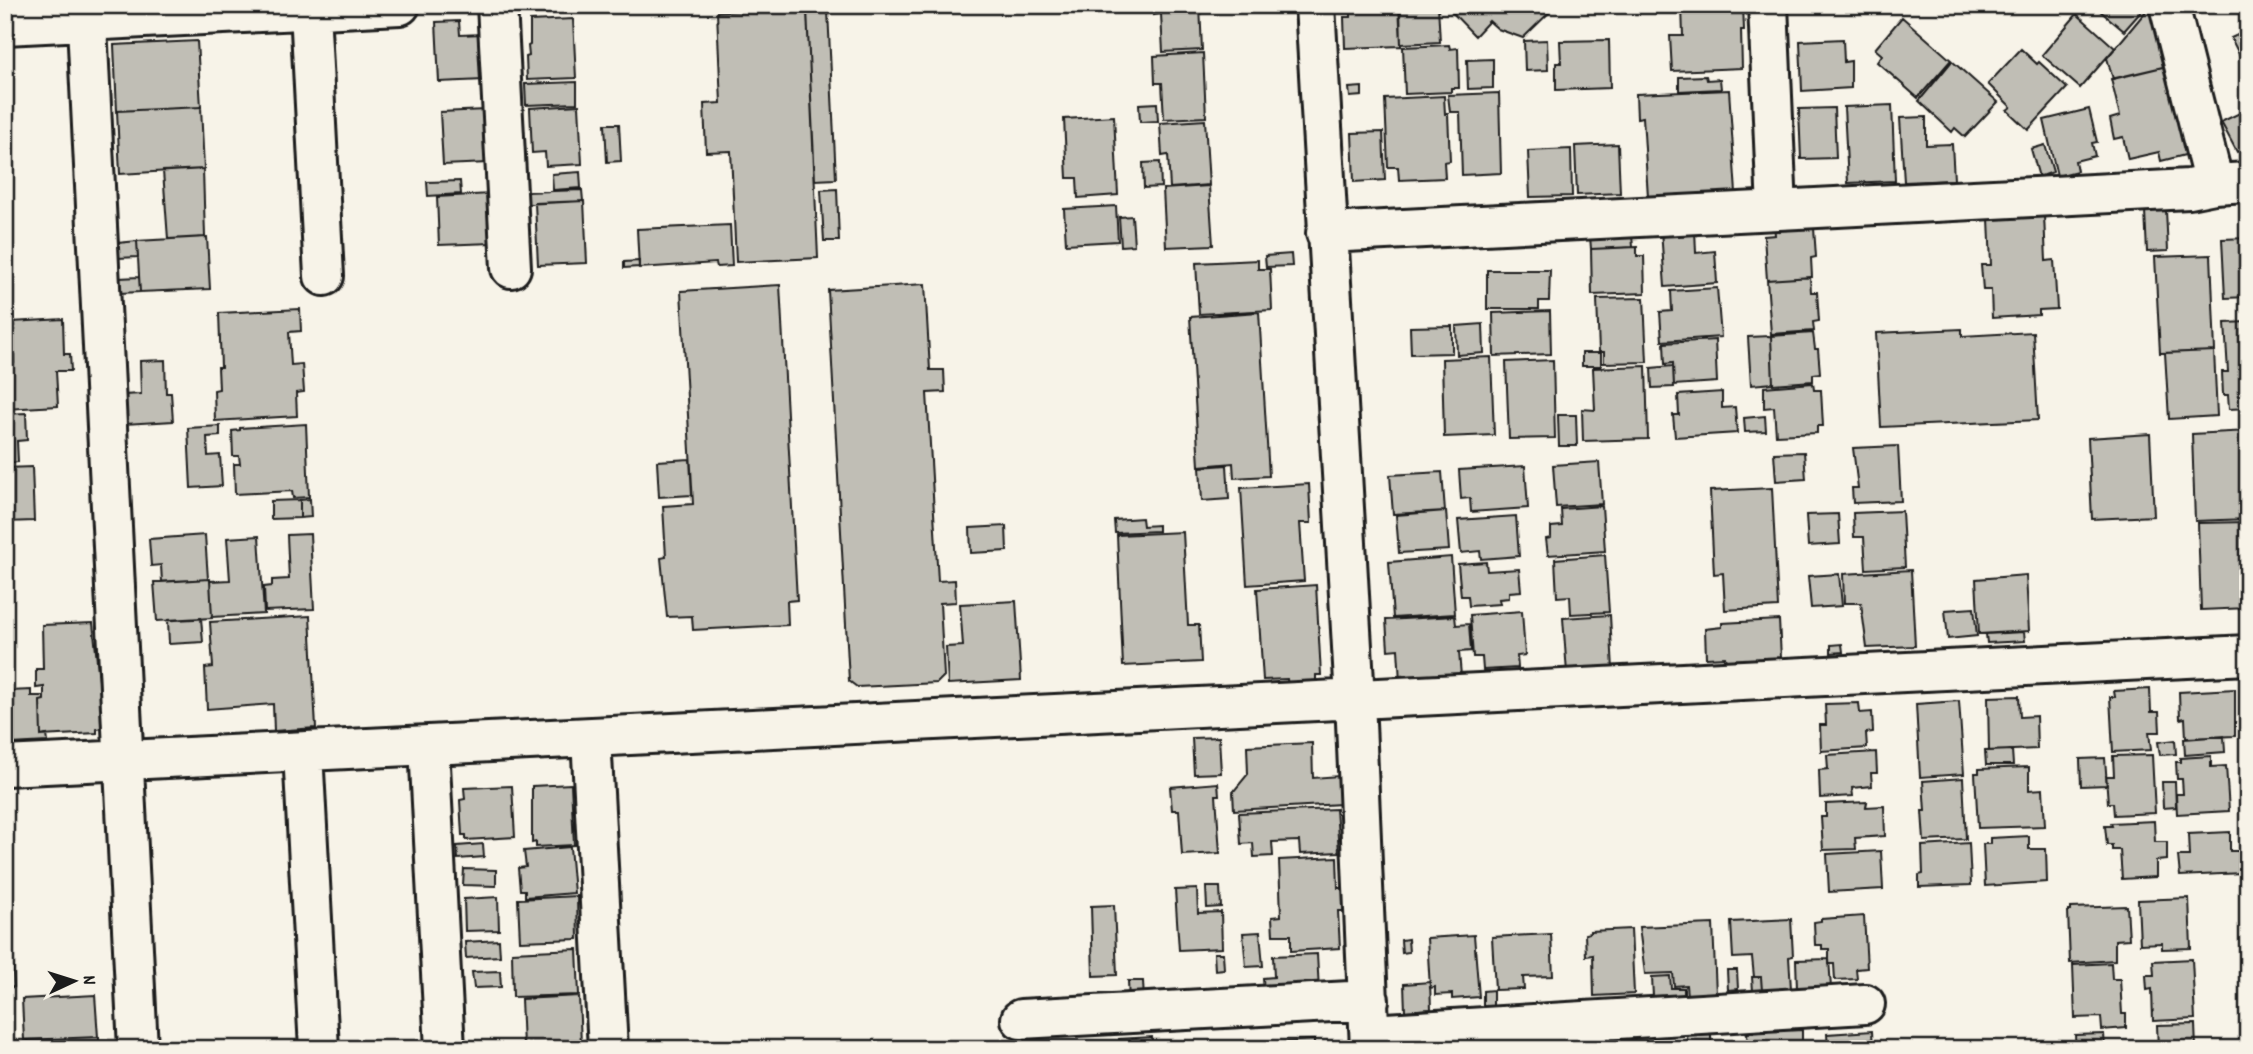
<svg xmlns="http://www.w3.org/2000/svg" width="2253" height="1054" font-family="Dekko,sans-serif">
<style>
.building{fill:#c0beb5;stroke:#1c1c1c;stroke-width:2}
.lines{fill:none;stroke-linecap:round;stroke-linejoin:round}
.minor-casing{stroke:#1c1c1c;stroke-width:44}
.minor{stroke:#f7f3e8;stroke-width:38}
</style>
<rect width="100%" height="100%" fill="#f7f3e8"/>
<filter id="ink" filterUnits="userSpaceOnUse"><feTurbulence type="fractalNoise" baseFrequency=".0143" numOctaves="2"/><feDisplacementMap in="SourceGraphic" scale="14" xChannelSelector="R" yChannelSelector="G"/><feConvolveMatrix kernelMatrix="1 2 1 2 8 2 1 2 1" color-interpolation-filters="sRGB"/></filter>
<g filter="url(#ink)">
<path class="building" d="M1153 5H1200L1202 50 1163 52 1161 14 1153 15Z
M1351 5H1400L1401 46 1345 48 1344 17H1351Z
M1399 5H1438L1440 42 1401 44Z
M1445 5H1557L1523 38 1498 29 1489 21 1475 36Z
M1743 5 1744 30H1741L1742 68 1672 71 1670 36H1683L1682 6Z
M2093 5H2147L2124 31Z
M2151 5 2167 66 2113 79 2107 58Z
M807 8 818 258 736 262 731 151 706 152 704 104 721 103 717 12Z
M828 11 836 179 815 180 807 12Z
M2077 14 2115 48 2080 88 2042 55Z
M1902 17 1951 60 1918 98 1877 62 1882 55 1875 49Z
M573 19 576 78 527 80 526 57 529 56 528 46 530 45V21Z
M459 21 460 35 482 34 484 80 439 82 436 22Z
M2248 30V72L2231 38Z
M1843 39 1844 62 1851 61V88L1802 91 1800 41Z
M1547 40 1548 70 1525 71 1524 41Z
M1609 40 1610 88 1556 90V63H1561L1560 41Z
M197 41 201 107 117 111 114 45Z
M1449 45 1450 49 1458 48 1459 88H1451V92L1405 94 1403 47Z
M2021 49 2037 64 2039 62 2067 88 2028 130 2007 110 2011 107 1988 84Z
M1203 53 1206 117 1164 119 1162 83H1155L1154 56Z
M1493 59V88L1468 89 1467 60Z
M1952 61 1998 102 1965 137 1955 128 1952 132 1919 101Z
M2167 66 2189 154 2161 161 2159 152 2128 159 2123 137 2114 139 2110 119 2120 116 2111 79Z
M1706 76 1707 80 1720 79 1721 89 1679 91V77Z
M577 82V103L526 105 525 84Z
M1362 87V96L1350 97 1349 88Z
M1729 90 1736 193 1648 197 1643 117 1637 118 1636 94Z
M1499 93 1501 173 1462 175 1460 112H1450L1448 95Z
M1444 96 1445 114H1448L1450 161 1444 162 1445 178 1399 180 1398 167H1388L1385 99Z
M1157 103 1158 121 1140 122 1139 104Z
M579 105 582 164 546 166 545 152 532 153 530 108Z
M1892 105 1895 181 1848 183 1844 107Z
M201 107 204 169 120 174 117 111Z
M1834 108 1836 158 1801 159 1799 109Z
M2089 109 2097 142 2092 143 2095 156 2075 161 2077 171 2057 176 2044 120Z
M2248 109V147L2237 152 2221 122Z
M486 110 488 163 443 165 440 112Z
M1114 116 1118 195 1078 198 1077 178H1067L1064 119Z
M1926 117V145L1952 144 1954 180 1904 182 1900 118Z
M1205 120 1209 185 1170 188 1168 155 1162 156 1160 123Z
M605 124H619L621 161 607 162Z
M1383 132 1385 180 1354 182 1352 133Z
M1618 144 1620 193 1577 195 1575 146Z
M2045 145 2053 172 2039 177 2031 149Z
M1571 149 1572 196 1530 197 1528 151Z
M1160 162 1161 187 1144 188 1143 163Z
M203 169 205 237 168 239 163 171Z
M580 172 581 188 553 190 552 174Z
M460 181 461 194 428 196 427 182Z
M1209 186 1213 245 1166 247 1163 189Z
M837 189 839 241H824L821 190Z
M582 190 583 201 526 204 525 192Z
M490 194 492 243 439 245 437 197Z
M584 201 587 263 538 265 535 203Z
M1116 206 1118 241 1066 244 1064 209Z
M2166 210 2168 251 2147 252 2145 211Z
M2044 215 2046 261 2054 260 2057 309 2039 310V315L1992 318 1991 290H1983L1981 265H1991L1989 218Z
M1132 216 1134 245 1121 246 1119 217Z
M1802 223V228H1814L1816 257 1811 258 1812 277 1767 280 1764 236 1775 235 1774 225Z
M730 225 732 266 717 267 716 263 639 268 637 229Z
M1695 229 1696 253 1715 251 1717 283 1665 287 1661 230Z
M1632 235 1633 247 1591 249 1590 236Z
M207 237 210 289 140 292 137 241Z
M2248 238V297L2225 298 2222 239Z
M137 241 138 257 118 258V243Z
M1637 247V256H1644L1645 293 1592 295 1591 249Z
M1291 254 1292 266 1266 267 1265 256Z
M2211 255 2215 351 2160 353 2155 257Z
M1258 260V269H1270L1272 310 1199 314 1196 263Z
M639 261V267L624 268V262Z
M1487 270H1550L1549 301H1539V309H1487Z
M139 277 140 292 120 293 119 278Z
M1810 277 1811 292H1817L1819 321 1813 322 1814 331 1771 334 1767 280Z
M925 284 930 370H944L945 392 927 393 938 581 955 580 956 602 940 603 944 676 937 683 857 687 849 681 828 290Z
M780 285 797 600 787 601 788 625 693 630 692 616 667 617 661 558 666 557 663 506 693 504 681 291Z
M1717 288 1721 337 1662 341 1660 312 1672 311 1671 291Z
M1644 298 1647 362 1604 363V352H1599L1597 299Z
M300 309 301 331 289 332 291 365 302 364 304 392 296 393 297 416 215 421 214 390 219 389 218 367H221L219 313Z
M1550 311 1551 354 1494 356 1493 313Z
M1259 312 1269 476 1234 478 1233 463 1199 466 1190 317Z
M63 319 64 354H70L71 371H56L58 406 5 409 7 363H14L12 322Z
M2248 322V408L2229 409 2228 395H2223L2222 372H2228L2225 323Z
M1483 324 1484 353 1457 355 1456 326Z
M1452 326V353L1411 354 1410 327Z
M1962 329V336L2033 332 2038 420 1881 427 1876 333Z
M1813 333 1815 349H1818L1820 373 1813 374V381L1773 384 1771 336Z
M1771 336 1773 383 1751 385 1748 337Z
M1715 340 1717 382 1674 385 1673 363 1665 364 1664 343Z
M2214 351 2217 416 2169 419 2165 353Z
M1582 353H1601V366H1582Z
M1491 357 1494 435 1444 437 1442 359Z
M165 360 166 393H171L173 421 125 424 123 395 141 394 140 361Z
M1553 360 1555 438 1509 439 1506 362Z
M1646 366 1648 439 1583 441 1582 409 1595 410 1593 368Z
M1673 366 1674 387 1652 388 1651 368Z
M1813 383 1814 390H1821L1823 426H1817V433L1776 435 1774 407 1764 408V387Z
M1722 392V408L1735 407 1737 433 1675 437 1673 415H1679L1678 395Z
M26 413 27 440 17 441 18 462 5 463V414Z
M1558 415H1576L1577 446H1559Z
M1765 416 1766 431 1745 432 1744 418Z
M306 424 309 497 293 498 292 491 235 494 234 464H240L239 456H233L232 431 240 430V428Z
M220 426V436L207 437 208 456 220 455 222 486 191 488 188 428Z
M2248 431V519L2195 521 2192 434Z
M2150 434 2154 516 2092 519 2088 438Z
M1898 446 1901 501 1853 503 1852 488H1858L1853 448Z
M1804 452 1806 479 1776 481 1774 453Z
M690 459 692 495 659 497 657 461Z
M1599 462 1602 504 1556 507 1553 465Z
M1227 465 1229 499 1202 501 1200 467Z
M1525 466 1528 508 1471 512 1470 498 1461 499 1459 470Z
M32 467 34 521 5 522V468Z
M1442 472 1445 511 1393 514 1390 475Z
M1309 484 1311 523H1300L1304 581 1247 585 1241 488Z
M1772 488 1778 607 1725 610 1723 573 1714 574 1710 491Z
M310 499 311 517 300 518V500Z
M300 500V518L271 519V501Z
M1602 506 1605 551 1548 555 1546 539 1551 538V527L1562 526 1561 509Z
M1446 511 1449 550 1399 553 1396 515Z
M1902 511 1905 567 1866 569 1864 537H1854L1853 513Z
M1838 514 1840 544 1808 546 1806 515Z
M1516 516 1519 556 1481 559 1480 551 1461 553 1458 520Z
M1142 518 1143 526 1158 525V531L1115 533 1114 520Z
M2248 522V608L2201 610 2198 523Z
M1006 526 1007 551 971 553 970 528Z
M1183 532 1188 625H1199L1201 662 1123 666 1117 535Z
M310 534 314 609 265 611 264 587 272 586V580L289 579 287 535Z
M205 535 208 579 162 582 161 565 151 566 149 539Z
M259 536 264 614 212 617 210 581 230 580 227 538Z
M1605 555 1609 612 1571 614 1570 596 1557 597 1555 559Z
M1451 557 1455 614 1393 618 1389 562Z
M1486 562 1487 571 1519 569 1521 591 1509 592V598L1499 599 1500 604 1469 606 1468 596H1461L1458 564Z
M1911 570 1915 646 1867 648 1861 603H1844L1843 574Z
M1839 574 1842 606 1811 608 1808 576Z
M2026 575 2029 631 1979 634 1976 579Z
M210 579 212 618 157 621 154 582Z
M1316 585 1321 675H1316V686L1288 688 1287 679 1263 680 1257 589Z
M1016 601 1021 680 948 684 946 647 963 646 960 604Z
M1974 608 1977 636 1948 639 1945 610Z
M1522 611 1525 655 1517 656 1518 668 1483 670 1482 657H1473L1470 615Z
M1610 615 1613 670 1567 673 1563 618Z
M310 616 316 728 274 731 273 704 207 709 205 668 213 667 210 622Z
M1455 616 1456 625 1469 624 1471 651 1459 652 1461 676 1400 681 1398 649 1388 650 1386 620Z
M201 618 203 642 169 644 168 620Z
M1779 620 1781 658 1726 661 1725 657 1706 658 1705 629 1722 627V623Z
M93 623 99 681H102L104 728 97 729V733L41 736 40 701 44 700V687L36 688V669H43L42 625Z
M2024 632 2025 641 1987 643 1986 634Z
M1842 644 1843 652 1831 653V645Z
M2150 689 2151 712H2159L2160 732H2149L2151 750 2113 752 2110 697H2115L2114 691Z
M2235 689V736L2186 738 2185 718 2180 719 2179 692Z
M31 690V696H44V700L40 701 41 736 47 735 48 742 11 744 9 691Z
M2019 696 2020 717 2036 716 2037 749 1989 751 1988 697Z
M1959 701 1964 774 1920 777 1916 704Z
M1859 703 1860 713 1872 712 1873 732 1866 733 1867 748 1821 751 1820 725H1826L1825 704Z
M2224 736 2225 752 2185 755 2184 739Z
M1219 737 1221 773 1194 774 1192 738Z
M2175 740 2176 754 2160 755 2158 742Z
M1312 743 1313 778 1339 776 1341 804 1234 810 1233 792 1248 774 1247 746Z
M2012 750 2013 765H1986L1985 751Z
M1876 752 1877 773H1871L1872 786 1852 788 1853 796 1820 798 1819 770 1828 769 1827 755Z
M2152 755 2155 813 2114 815 2113 803H2108L2106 776H2114L2113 756Z
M2211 756V767L2226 766 2229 811 2177 814 2176 794H2183L2182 779H2177L2176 762H2180V758Z
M2105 758 2107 785 2081 786 2080 759Z
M2029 767V790L2043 789 2045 826 1978 828 1975 773H1979V769Z
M1963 778 1966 839 1924 841 1922 811H1925L1923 781Z
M2162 782H2175L2176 807 2163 808Z
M1218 783 1219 795H1216L1220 853 1182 855 1179 810H1172L1170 787Z
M571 784 574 845 536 847V842L532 843V786Z
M512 786 515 837 466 840V835H462L460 800 465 799 464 788Z
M1867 802 1866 807 1884 806 1885 836 1855 838 1856 849 1823 850 1821 817H1826V804Z
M1336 809 1339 852 1300 854 1299 841 1272 842 1273 856 1254 857 1253 843 1241 844 1239 813Z
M2154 821 2155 842H2167V860L2156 861V877L2122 879 2120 850H2112V845H2107L2105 826H2112L2111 823Z
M5 832 9 891H5Z
M2230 832V851H2241L2242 873 2180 876 2178 856H2189L2188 834Z
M2029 836V849H2046L2047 882 1985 886 1983 844H1990V838Z
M1969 843 1971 885 1919 887V875L1923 874 1922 846Z
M483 844 484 857 458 859 457 846Z
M570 847 574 893 525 897V890H520L518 868 526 867 524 851Z
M1881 851 1883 889 1829 892 1827 854Z
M1337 857 1338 888H1344L1345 911H1338L1340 948 1291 951V935H1273L1272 917 1281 916 1279 860Z
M464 869 496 870V886L463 885Z
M1206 887H1220L1221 907 1207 908Z
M1197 889 1198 913 1221 912 1222 948 1179 950 1175 890Z
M577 896 578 939 520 941 518 899Z
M498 897 499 930 465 931 464 899Z
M2189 898 2191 948 2162 949V943L2140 944 2138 900Z
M1114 905 1117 975 1093 976 1091 906Z
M2127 906 2129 939 2115 940V960L2070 963 2068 911H2071V908Z
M1864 916 1867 968 1856 969 1857 979 1835 980 1834 964H1829V949H1822V945H1815L1814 922 1821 921V919Z
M1791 919 1793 956 1789 957 1791 989 1762 991 1761 977H1754L1752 957 1733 958 1731 922Z
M1713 924 1716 994 1687 996 1686 985 1674 986 1673 973 1645 974 1639 927Z
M5 925H10L14 987 5 988Z
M1631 929 1634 994 1594 996 1593 955 1586 956 1585 934 1590 933V931Z
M1260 932 1263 966 1246 967 1243 933Z
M1551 934 1553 976 1523 977 1524 989 1495 990 1492 937Z
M1474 935 1479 997 1452 999V994L1435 995V987L1430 988 1427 938Z
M1408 939 1409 952 1402 953 1401 940Z
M499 940 500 956 466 958 465 942Z
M577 949 579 995 513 997 512 952Z
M1214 953H1223L1224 969 1215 970Z
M1317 954 1319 990 1264 993 1263 978 1274 977 1273 956Z
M1829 959 1831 988 1797 989 1796 960Z
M2192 959 2195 1019 2153 1021 2152 989 2147 990 2146 975H2154L2153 961Z
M2111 963 2112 979H2120L2122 1014H2126V1028L2102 1030 2101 1017 2075 1018 2073 965Z
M1727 970H1737L1738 989 1728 990Z
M500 971 501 987 474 988 472 972Z
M1670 976 1671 988H1684V995L1653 997 1652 977Z
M1752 977H1761L1762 991H1753Z
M1128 981H1143L1144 1000 1129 1001Z
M1430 982 1431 1009 1405 1011 1404 984Z
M1493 990V1006H1483V991Z
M95 995 98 1037 24 1040 22 999Z
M579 996 581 1044 523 1046 521 999Z
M2195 1024 2196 1049H2158L2157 1025Z
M1802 1030V1049H1748L1747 1033Z
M1872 1031 1873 1049H1828L1827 1034Z
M1711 1034V1042H1729V1049H1688L1687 1035Z
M2104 1034 2105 1049H2076L2075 1035Z
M99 1037V1049H29L28 1040Z
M1152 1037V1049H1119V1039Z
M1314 1040V1049H1247V1046L1281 1044V1042Z
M1617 1044V1049H1570V1047Z"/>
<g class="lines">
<g class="minor-casing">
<path id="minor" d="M86 5 138 1049
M497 5 511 268
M1315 5 1355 699 1370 1049
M1768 5 1777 210
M2169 5 2214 184
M310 10 324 276
M5 25 400 5
M1326 233 2189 189 2214 184 2248 182
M591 738 608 1049
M429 746 445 1049
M303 752 319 1049
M5 766 2248 655
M1021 1019 1369 1000
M1370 1034 1865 1004"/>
</g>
<use href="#minor" class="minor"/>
</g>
</g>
<rect width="2253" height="1054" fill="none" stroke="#f7f3e8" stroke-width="28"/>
<rect x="14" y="14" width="2225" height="1026" fill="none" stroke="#1c1c1c" stroke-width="2.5" filter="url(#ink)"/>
<g transform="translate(74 981) rotate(86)" stroke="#f7f3e8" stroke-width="5" paint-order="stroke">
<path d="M0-5L12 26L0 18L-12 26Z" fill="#1c1c1c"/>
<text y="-10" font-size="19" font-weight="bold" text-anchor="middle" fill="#1c1c1c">N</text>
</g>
</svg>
